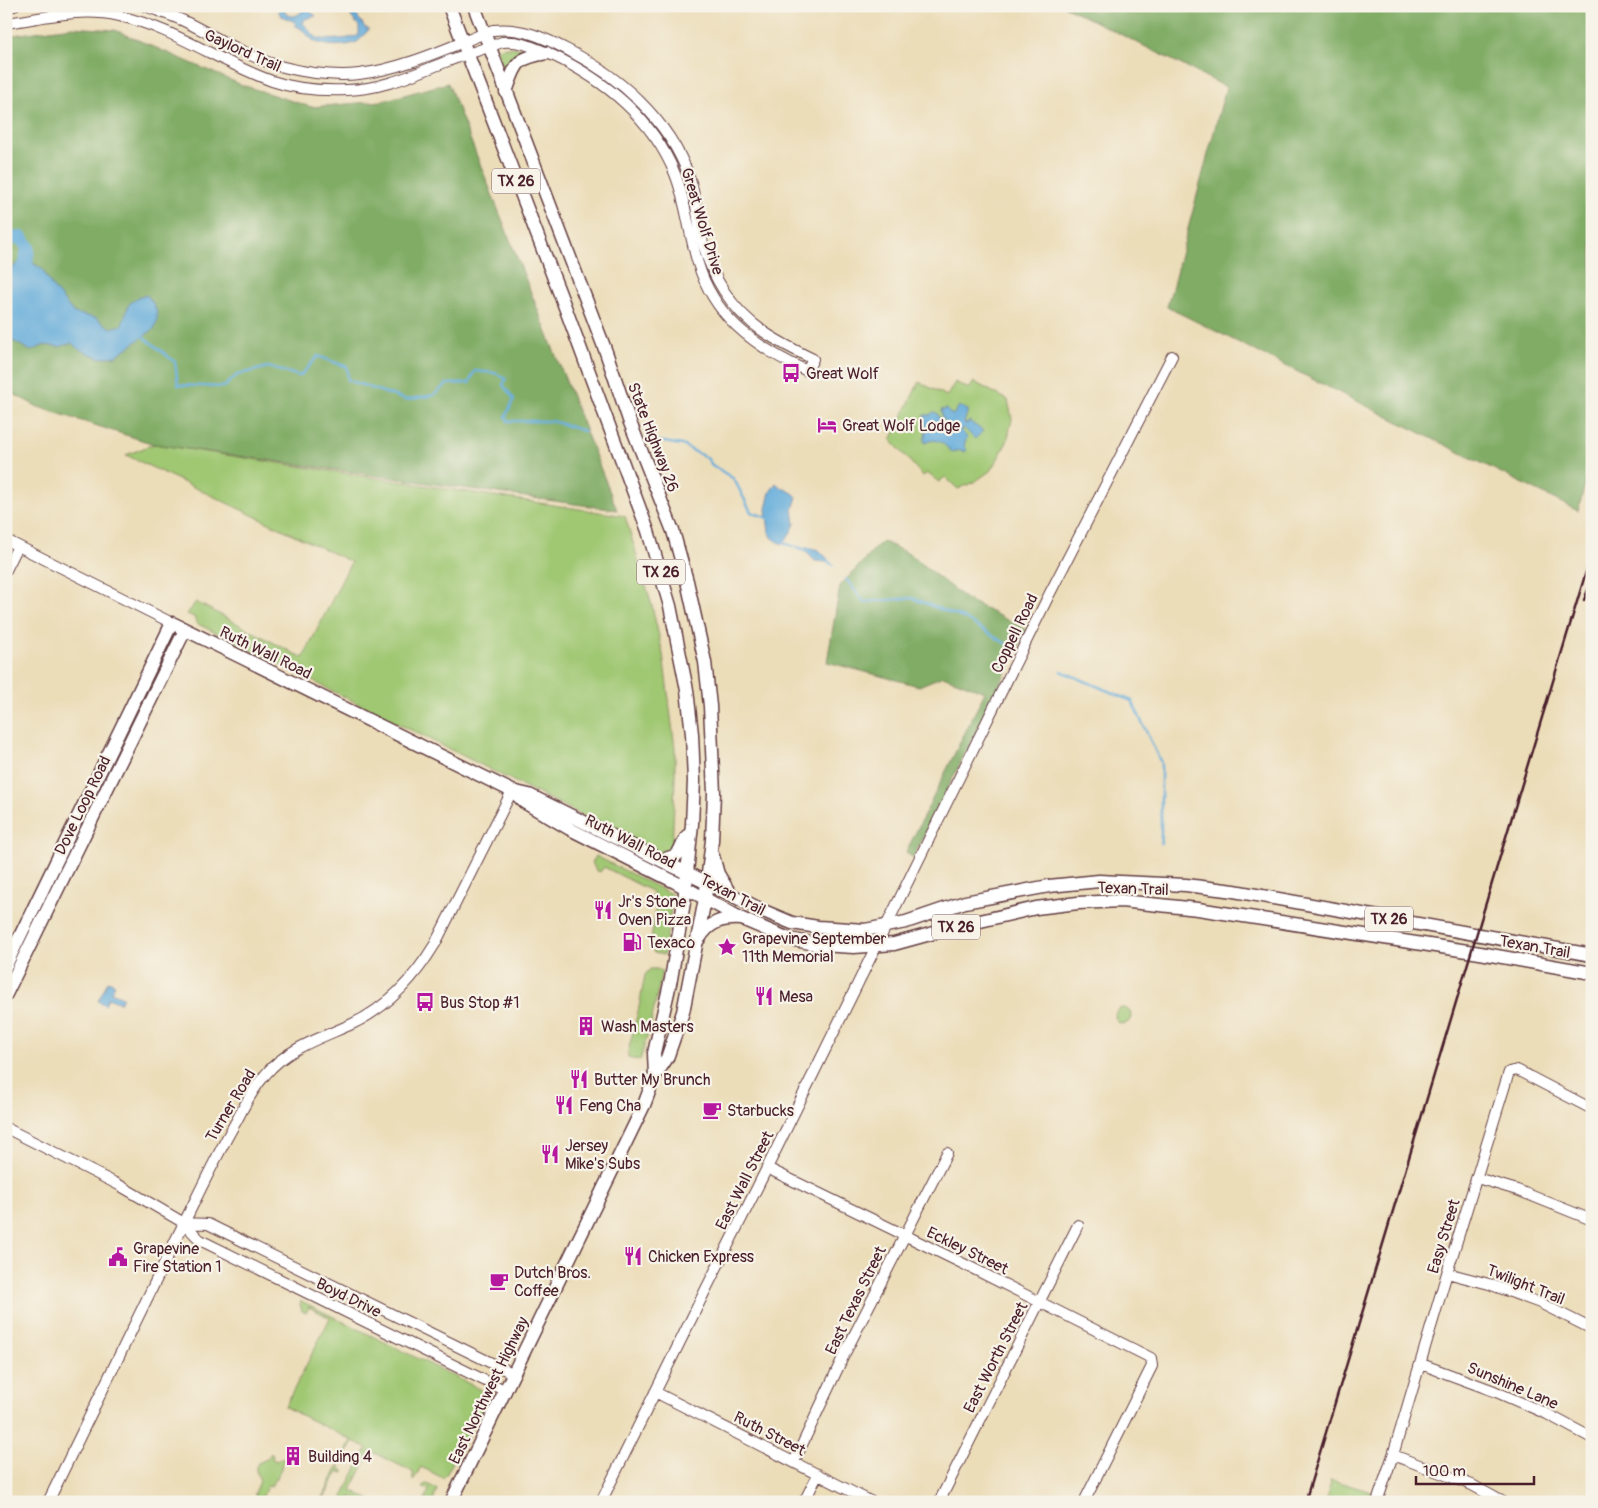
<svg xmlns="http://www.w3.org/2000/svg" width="1598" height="1508" font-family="Pangolin,sans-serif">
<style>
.green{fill:#a0c873;stroke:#75744f}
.forest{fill:#80ac65;stroke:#656648}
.water{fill:#63acda;stroke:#566682}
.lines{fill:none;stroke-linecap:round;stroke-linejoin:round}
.stream{stroke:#63acda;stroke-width:2.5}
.river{stroke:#63acda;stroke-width:14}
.minor-casing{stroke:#623c40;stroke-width:12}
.major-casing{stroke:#623c40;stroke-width:15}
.minor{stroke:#fff;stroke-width:10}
.major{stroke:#fff;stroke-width:12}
.rail{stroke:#4a1f2b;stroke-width:2.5}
.labels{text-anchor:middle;stroke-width:4.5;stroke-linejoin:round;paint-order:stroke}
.shield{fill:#f7f3e8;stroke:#7e5f64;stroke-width:1}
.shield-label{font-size:15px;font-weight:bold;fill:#4a1f2b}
.street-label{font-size:16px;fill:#4a1f2b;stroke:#f7f3e8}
.poi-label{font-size:16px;fill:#4a1f2b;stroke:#f7f3e8;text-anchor:start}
</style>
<rect width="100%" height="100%" fill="#f7f3e8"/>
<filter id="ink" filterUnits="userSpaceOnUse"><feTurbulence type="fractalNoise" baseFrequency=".02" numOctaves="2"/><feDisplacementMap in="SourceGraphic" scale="10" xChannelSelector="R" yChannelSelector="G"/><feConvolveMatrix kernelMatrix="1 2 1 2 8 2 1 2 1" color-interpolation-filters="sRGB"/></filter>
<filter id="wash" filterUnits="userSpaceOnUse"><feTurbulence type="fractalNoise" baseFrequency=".0096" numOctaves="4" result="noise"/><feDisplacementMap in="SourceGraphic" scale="20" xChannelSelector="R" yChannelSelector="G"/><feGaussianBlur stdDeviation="1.12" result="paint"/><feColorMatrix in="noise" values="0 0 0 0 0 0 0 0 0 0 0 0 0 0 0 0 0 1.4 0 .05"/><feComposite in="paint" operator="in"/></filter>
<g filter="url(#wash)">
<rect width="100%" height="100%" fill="#ecddb9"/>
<path class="green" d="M506 47 519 48 527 52 506 77 497 53 498 49Z
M919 382 947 396 955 382 969 389 974 382 1008 400 1012 419 1007 442 997 460 990 471 976 481 958 489 945 477 939 482 927 473 923 476 891 440Z
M154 444 625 516 652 606 663 654 675 748V779L672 850 664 853H658L196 623 194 617 187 614 196 602 303 658 351 562 126 455Z
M596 856 673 895 664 955 654 953 650 946 656 908 651 897 653 892 604 867 600 872 596 870 592 863Z
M650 969H657L662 971 651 1023 640 1060 632 1059 628 1057V1052L639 1007 645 975Z
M1115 1016a8 8 0 1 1 16 0a8 8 0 1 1-16 0Z
M301 1301 482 1390 486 1402 446 1475 443 1478 421 1467 413 1481V1472L371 1451 351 1490 374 1502H364L353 1497 350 1498 351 1502H345L343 1496 367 1448 353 1441 339 1468 344 1471V1473L338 1472 323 1500 326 1502H321L351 1440 285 1407 330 1318 309 1307 306 1313 302 1311 300 1304Z
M271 1453 273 1456 272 1459 277 1461 280 1458 285 1460 280 1467 282 1468 276 1479 275 1478 271 1487 267 1486 261 1502H256L255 1493 260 1481C258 1474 253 1470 258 1463L267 1459Z
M1332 1480 1388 1497 1387 1502H1325Z
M427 1484 437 1489 433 1502 424 1500 429 1490 422 1486Z"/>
<path class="forest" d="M1064 6H1592V458L1578 511 1167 307 1226 87Z
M72 27 115 30 242 85 311 107 382 101 448 83 617 510 154 444 38 407 6 390V243L12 229 6 225V36Z
M882 541 909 554 966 599 1027 630 913 858 906 852 985 692 943 676 919 686 827 662 840 586Z"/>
<path class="water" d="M280 6H287L284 10 286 14C295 19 299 14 306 8L316 16 305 19 303 23C308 28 311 34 318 38 325 41 352 39 359 35V26L352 18 346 6H351C355 15 361 20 365 28H368V31C363 34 362 39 357 42 346 47 324 47 314 41 307 36 304 29 296 26L295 22 281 16 279 12Z
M20 261H30L42 269 52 286 74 313 96 318 111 328 122 325C129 306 125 301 147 295 156 306 161 316 154 329L116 356 100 358 78 349 72 343 59 347 45 345 31 351 10 339 6 331V274Z
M959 406 968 410 964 423 967 424 969 421 983 431 975 439 964 428 961 429V431L967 437 964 446 967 450 965 452 961 450 952 452C944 445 938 436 925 443L924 440 926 431 924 415H929L934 412 937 413C940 421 945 426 946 434L948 435 951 432 952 427 942 418 941 410 947 409 950 414H954Z
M776 483C782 490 792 490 797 497L793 509 795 524 787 539 782 544 774 540 769 532 766 509 770 492Z
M806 547 819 550 828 559 826 562 815 561 804 550Z
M108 981 115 984 111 992 123 997 120 1003 108 998 105 1005 98 1001Z"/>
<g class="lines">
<path class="stream" d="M144 337 175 362 178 385 224 387 237 375 268 367 300 376 318 356 347 367 348 380 406 400 434 395 447 384 469 383 475 371 495 373 506 379 503 385 514 399 506 416 508 421H552L584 431
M658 441 682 445 707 458 712 465 734 479 751 512 768 518
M784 540 785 543 792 546 808 550
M826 560 833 565
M846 579 864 602 912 598 963 618 1015 649
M1061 671 1132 701 1161 763V843"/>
<path class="river" d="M6 236 21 238 28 247 24 280"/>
</g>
</g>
<g filter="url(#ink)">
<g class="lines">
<g class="minor-casing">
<path id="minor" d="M6 7 14 6
M6 23C44 18 81 7 119 16 174 28 219 62 272 81 295 89 323 91 347 90 384 89 414 74 448 61 466 54 484 49 502 42 521 40 535 48 552 55 605 80 653 119 675 174 691 214 689 259 713 297 733 331 772 355 807 371L813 359C778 342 746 326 724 291 713 274 704 251 700 231 697 213 695 193 689 176 668 119 620 77 568 50 543 37 521 27 493 30 451 46 404 69 359 74 332 77 299 72 273 64 242 54 213 35 184 21 171 15 158 11 145 6
M6 540 172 623
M6 570 18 546
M6 1128 119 1185 184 1223 200 1240 506 1391
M767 1168 976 1270 1151 1358 1152 1366 1084 1502
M1477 1178 1517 1190 1592 1220
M184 1223 208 1224 514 1374
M1447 1273 1489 1284 1540 1303 1592 1329
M1421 1364 1494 1391 1547 1414 1592 1438
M655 1392 872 1502
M1393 1455 1472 1485 1503 1502
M794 1462 845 1353 947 1153
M1378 1499 1393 1455 1447 1273 1509 1072 1517 1070 1592 1109
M48 1502C92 1411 136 1321 180 1231 199 1193 216 1156 237 1120 245 1104 253 1089 265 1075 287 1048 321 1038 352 1024 388 1007 414 979 435 944L512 791
M601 1502 706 1289 767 1168 1049 595 1172 356
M804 1502 818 1474
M939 1502 1078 1225"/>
</g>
<g class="major-casing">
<path id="major" d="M449 6 565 307 648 531 670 606 687 690 692 734 694 781 692 824 684 902 671 979 654 1053 655 1076
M506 92C516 64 515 58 547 53
M514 792 524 802 570 829 675 882 742 919 789 939 821 945 854 947 894 944 963 925 1036 908 1078 903 1121 901 1198 909 1480 953 1592 973
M713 856 718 874 729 892
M662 860 677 855 687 836
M699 939C709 922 722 918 741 919
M6 965 172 623 512 791 529 795 766 912 792 923 818 927 865 930 906 922 965 902 1049 886 1099 881 1120 882 1186 885 1234 891 1592 955
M6 994 185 630
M451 1502 644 1105 655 1076 667 1058 683 1012 705 899 712 840 714 793 710 706 705 662 687 581 673 531 629 420 606 352 474 6"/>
</g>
<use href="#minor" class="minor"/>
<use href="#major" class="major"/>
<path class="rail" d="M1584 600 1592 580
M1305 1502 1592 552"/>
</g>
</g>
<defs>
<g id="bus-bare" transform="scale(1.5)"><path d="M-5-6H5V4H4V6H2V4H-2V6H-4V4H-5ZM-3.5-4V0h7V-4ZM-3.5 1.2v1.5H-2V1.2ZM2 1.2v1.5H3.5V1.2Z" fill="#b5179e" stroke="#f7f3e8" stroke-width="2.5" paint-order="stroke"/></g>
<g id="hotel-bare" transform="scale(1.5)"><path d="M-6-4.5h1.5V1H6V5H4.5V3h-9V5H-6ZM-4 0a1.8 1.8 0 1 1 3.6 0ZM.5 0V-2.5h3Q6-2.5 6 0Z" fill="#b5179e" stroke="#f7f3e8" stroke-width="2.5" paint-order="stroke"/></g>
<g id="restaurant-bare" transform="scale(1.5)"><path d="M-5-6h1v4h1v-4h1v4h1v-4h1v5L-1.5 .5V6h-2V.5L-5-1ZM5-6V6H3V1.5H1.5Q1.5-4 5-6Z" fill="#b5179e" stroke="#f7f3e8" stroke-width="2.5" paint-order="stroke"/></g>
<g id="fuel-bare" transform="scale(1.5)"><path d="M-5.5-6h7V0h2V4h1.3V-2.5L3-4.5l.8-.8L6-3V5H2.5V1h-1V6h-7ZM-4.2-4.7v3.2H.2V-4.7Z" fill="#b5179e" stroke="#f7f3e8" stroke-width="2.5" paint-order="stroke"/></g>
<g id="sight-bare" transform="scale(1.5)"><path d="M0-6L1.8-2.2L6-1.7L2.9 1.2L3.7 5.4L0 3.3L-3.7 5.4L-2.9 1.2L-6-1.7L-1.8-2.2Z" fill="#b5179e" stroke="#f7f3e8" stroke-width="2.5" paint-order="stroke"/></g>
<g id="building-bare" transform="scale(1.5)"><path d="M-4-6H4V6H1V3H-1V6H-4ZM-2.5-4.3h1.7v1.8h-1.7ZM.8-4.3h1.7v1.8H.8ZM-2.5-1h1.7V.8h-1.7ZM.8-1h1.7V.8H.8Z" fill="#b5179e" stroke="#f7f3e8" stroke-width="2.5" paint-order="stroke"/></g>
<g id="cafe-bare" transform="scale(1.5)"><path d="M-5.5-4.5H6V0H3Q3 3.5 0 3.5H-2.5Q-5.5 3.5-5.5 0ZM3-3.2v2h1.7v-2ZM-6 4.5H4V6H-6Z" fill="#b5179e" stroke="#f7f3e8" stroke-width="2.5" paint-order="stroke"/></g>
<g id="civic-bare" transform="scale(1.5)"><path d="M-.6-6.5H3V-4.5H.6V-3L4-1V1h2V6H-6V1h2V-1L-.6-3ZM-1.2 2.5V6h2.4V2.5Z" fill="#b5179e" stroke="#f7f3e8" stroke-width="2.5" paint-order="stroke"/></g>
</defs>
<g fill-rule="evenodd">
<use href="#bus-bare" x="791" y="373"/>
<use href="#hotel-bare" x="827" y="425"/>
<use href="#restaurant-bare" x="603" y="910"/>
<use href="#fuel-bare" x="632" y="942"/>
<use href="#sight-bare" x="727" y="947"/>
<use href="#restaurant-bare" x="764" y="996"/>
<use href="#bus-bare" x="425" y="1002"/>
<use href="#building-bare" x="586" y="1026"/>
<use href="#restaurant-bare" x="579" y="1079"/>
<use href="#restaurant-bare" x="564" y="1105"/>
<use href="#cafe-bare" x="712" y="1110"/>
<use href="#restaurant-bare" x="550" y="1154"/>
<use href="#restaurant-bare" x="633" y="1256"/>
<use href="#civic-bare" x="118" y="1257"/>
<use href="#cafe-bare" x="499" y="1281"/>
<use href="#building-bare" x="293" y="1456"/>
</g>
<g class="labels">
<g class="shield">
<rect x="492" y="168.5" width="48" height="25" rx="4"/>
<rect x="637" y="559.5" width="48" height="25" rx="4"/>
<rect x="1365" y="906.5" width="48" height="25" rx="4"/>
<rect x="932" y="914.5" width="48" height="25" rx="4"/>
</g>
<g class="shield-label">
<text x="516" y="186">TX 26</text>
<text x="661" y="577">TX 26</text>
<text x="1389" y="924">TX 26</text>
<text x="956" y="932">TX 26</text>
</g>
<g class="street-label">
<text transform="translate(243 50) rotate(24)" y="6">Gaylord Trail</text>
<text transform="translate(703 221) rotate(73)" y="6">Great Wolf Drive</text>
<text transform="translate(654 437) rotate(69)" y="6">State Highway 26</text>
<text transform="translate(1014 633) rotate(-64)" y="6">Coppell Road</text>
<text transform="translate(266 652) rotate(26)" y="6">Ruth Wall Road</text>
<text transform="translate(82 805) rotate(-64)" y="6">Dove Loop Road</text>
<text transform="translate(631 841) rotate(27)" y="6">Ruth Wall Road</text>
<text transform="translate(1133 888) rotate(2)" y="6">Texan Trail</text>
<text transform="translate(733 894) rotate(28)" y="6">Texan Trail</text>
<text transform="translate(1535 946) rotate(10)" y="6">Texan Trail</text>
<text transform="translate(230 1105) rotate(-59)" y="6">Turner Road</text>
<text transform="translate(744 1180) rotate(-63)" y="6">East Wall Street</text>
<text transform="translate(1443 1236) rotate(-73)" y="6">Easy Street</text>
<text transform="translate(968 1250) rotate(26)" y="6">Eckley Street</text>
<text transform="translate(1526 1284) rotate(22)" y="6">Twilight Trail</text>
<text transform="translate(349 1297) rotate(26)" y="6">Boyd Drive</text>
<text transform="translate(855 1300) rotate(-64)" y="6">East Texas Street</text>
<text transform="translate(995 1357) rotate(-63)" y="6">East Worth Street</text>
<text transform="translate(1513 1385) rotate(23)" y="6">Sunshine Lane</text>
<text transform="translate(488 1390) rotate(-64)" y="6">East Northwest Highway</text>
<text transform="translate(770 1433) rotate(27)" y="6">Ruth Street</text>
</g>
<g class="poi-label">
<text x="806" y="379">Great Wolf</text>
<text x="842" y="431">Great Wolf Lodge</text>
<text x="618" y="907">Jr's Stone<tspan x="618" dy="18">Oven Pizza</tspan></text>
<text x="742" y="944">Grapevine September<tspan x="742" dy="18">11th Memorial</tspan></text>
<text x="647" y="948">Texaco</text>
<text x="779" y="1002">Mesa</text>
<text x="440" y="1008">Bus Stop #1</text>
<text x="601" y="1032">Wash Masters</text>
<text x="594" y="1085">Butter My Brunch</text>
<text x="579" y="1111">Feng Cha</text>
<text x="727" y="1116">Starbucks</text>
<text x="565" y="1151">Jersey<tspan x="565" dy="18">Mike's Subs</tspan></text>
<text x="133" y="1254">Grapevine<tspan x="133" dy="18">Fire Station 1</tspan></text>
<text x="648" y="1262">Chicken Express</text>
<text x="514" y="1278">Dutch Bros.<tspan x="514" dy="18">Coffee</tspan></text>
<text x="308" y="1462">Building 4</text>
</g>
</g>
<rect width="1598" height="1508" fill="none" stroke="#f7f3e8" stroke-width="25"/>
<path d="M1416 1476v8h118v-8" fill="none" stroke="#4a1f2b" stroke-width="2.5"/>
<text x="1423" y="1476" font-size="15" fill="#4a1f2b" stroke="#f7f3e8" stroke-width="4" paint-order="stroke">100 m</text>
</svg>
